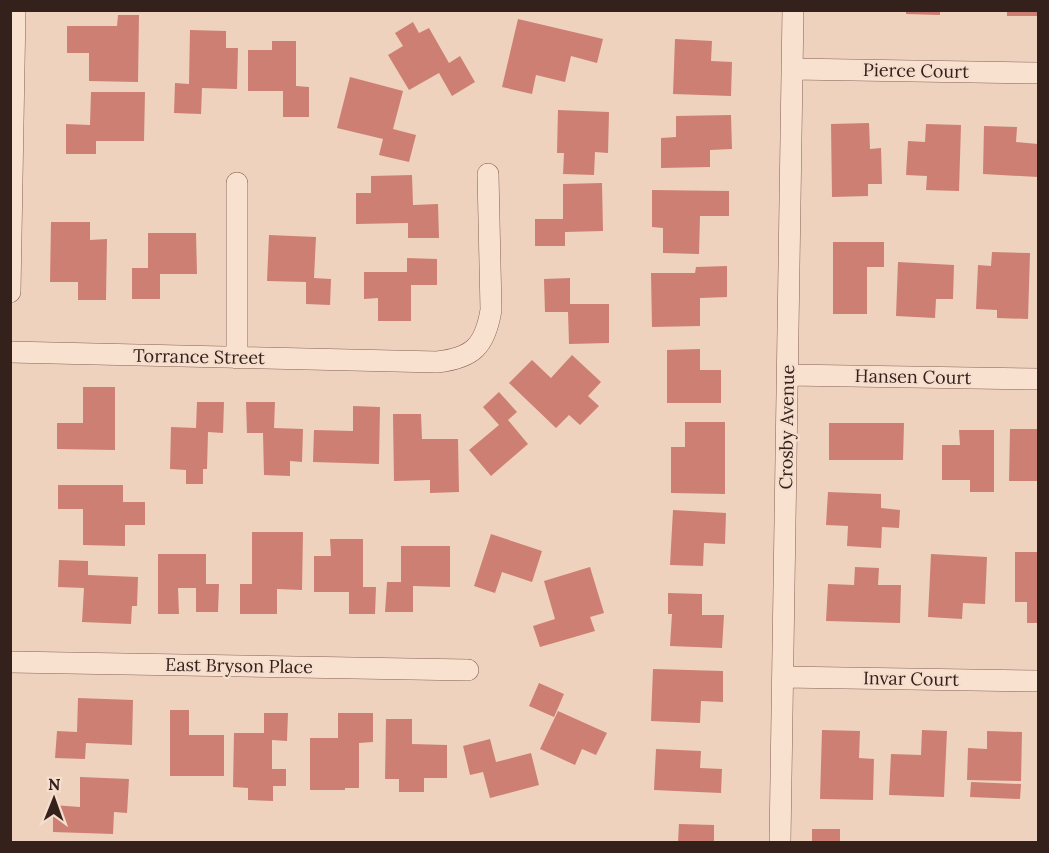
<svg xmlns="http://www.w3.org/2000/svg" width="1049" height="853" font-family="Lora,serif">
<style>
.building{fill:#cd7f73}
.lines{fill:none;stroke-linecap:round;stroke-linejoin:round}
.street-casing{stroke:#866256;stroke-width:22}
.street{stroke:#f9e1d0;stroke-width:21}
.labels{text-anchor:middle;stroke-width:5;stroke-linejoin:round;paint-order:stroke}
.street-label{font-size:18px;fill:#35211b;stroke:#f5decd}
</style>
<rect width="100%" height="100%" fill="#eed2bd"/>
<path class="building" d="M906 10H940V15L906 14Z
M1007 10H1038V16H1007Z
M118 15H139L138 82 89 81V53H67V26H117Z
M518 19 603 39 597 63 571 56 565 82 536 75 532 94 502 87Z
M413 22 419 33 429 28 449 63 460 56 475 82 452 96 439 73 409 90 388 55 403 46 395 33Z
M190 30 226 31V48H238L237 89 202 88 201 114 174 113 175 83 189 84Z
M675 39 712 41 711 61 732 62 731 96 673 94Z
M272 41H296V86L309 87V117H283V91H248V50H272Z
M350 77 403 91 393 129 416 135 409 162 379 155 383 139 337 128Z
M91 92H145L144 141H96V154H66V124L90 125Z
M558 110 609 112 608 153 595 152 594 175 563 174 564 153H557Z
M731 115 732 149 710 150V167L661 168V138L676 137V116Z
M869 123 870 149 881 148 882 184H868V196L832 197 831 124Z
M926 124 961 125 959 191 926 190 927 176 906 175 908 141 925 142Z
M984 126 1017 127 1016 142 1038 144V177L983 174Z
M412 175 413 205 438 204 439 238H408V223L356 224V193H371V176Z
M602 183 603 231 565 232V246H535V219H563V184Z
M652 190 729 191V216H700L699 254 663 253V228L652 227Z
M51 222H90V240L107 239 106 300H78V282H50Z
M148 233H196L197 274H160V299H132V268H148Z
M269 235 316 237 314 278 331 279 330 305 306 304V282L267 281Z
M833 242H884V267H867V314H833Z
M992 252 1030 253 1028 319 997 318V310L976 309 978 265 991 266Z
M407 258 437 259V285H411V321H378V298L364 299V272H407Z
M898 262 954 265 953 299H936L935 318 896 316Z
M727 266V297L700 298V326L652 327 651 273H695L696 267Z
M570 278V304H609V343L569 344 568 312H545L544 279Z
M700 349V370H721V403H667V350Z
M572 355 601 382 588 396 599 406 580 425 569 415 556 428 509 383 532 360 551 378Z
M83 387H115V450L57 449V423H83Z
M499 392 517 412 508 420 528 444 491 476 469 450 499 425 483 407Z
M197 402H224L223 433 208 432 207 469H203V484H186V470L170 469 171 427 196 428Z
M246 402H275L274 428 303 429 302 462 290 461V476L264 475 263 433H247Z
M353 406 380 407 379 464 313 462 314 430 353 431Z
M393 414H421L422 439H458L459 492 430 493V480L394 481Z
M685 422H725V494L671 493V447H685Z
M829 423H904L903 460H829Z
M1010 429H1038V481H1009Z
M959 430H994V492H970V480H942V445H960Z
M58 485H123V502H145V525H125V546L83 545V509H58Z
M828 492 881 494V508L900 510 899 528 882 527 881 548 847 546 848 526 826 525Z
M673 510 726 513 725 544 704 543 703 566 670 565Z
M252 532H303L302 590 277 589V614H240V584H252Z
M491 534 542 551 532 582 502 572 495 593 474 586Z
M330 539H363V587H376L375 614H349V592H314V556H331Z
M401 546H450V587L413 586V612H385L387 582H401Z
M1015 552H1038V623H1027V602H1015Z
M158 554H206V584H219L218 612H196V588H178L179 614H158Z
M931 554 987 557 985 604 963 603 962 619 928 617Z
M59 560 88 561V575L138 577 137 606H132L131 624 82 622 84 588 58 587Z
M590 567 604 613 590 617 595 631 540 647 533 626 555 619 544 581Z
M855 567 879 568 878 585H901L900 623 826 621 828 584 854 585Z
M668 593 702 594V615H724L722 648 670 646 672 614H668Z
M653 669 723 671V702L701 701 700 723 651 721Z
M539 683 564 694 554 717 529 706Z
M78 698 133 700 132 745 86 743 85 759 55 758 57 731 77 732Z
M170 710H189V735H224V776H170Z
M558 711 607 733 596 755 582 749 575 765 540 749Z
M264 713H288L287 741 272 740V769H286V786H273V801L248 800V788L233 787 234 733H264Z
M338 713H373V742L359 743V788H345V790H310V738H338Z
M386 719H412V744L447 745V778H424V792H399V779H385Z
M822 730 860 731 859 758 874 759 873 800 820 799Z
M922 730 947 731 944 797 889 795 891 754 921 755Z
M987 731 1022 732 1021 781 967 780 968 748 987 749Z
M490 739 496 762 531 753 539 785 490 798 483 772 470 775 463 746Z
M656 749 701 751 700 768 722 769 721 793 654 790Z
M80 777 129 779 127 813 114 812 113 834 53 832V805L80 807Z
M971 782 1021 784 1020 799 970 797Z
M679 824 714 825V842H678Z
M812 829H840V842H812Z"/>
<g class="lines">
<g class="street-casing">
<path id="street" d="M793 69 1038 73
M10 292 15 10
M10 352 437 362C473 358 485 346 491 310L488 174
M237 358V183
M788 375 1038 379
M10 662 468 670
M783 677 1038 681
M780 842 793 10"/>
</g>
<use href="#street" class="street"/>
</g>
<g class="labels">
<g class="street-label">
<text transform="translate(916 71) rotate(1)" y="6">Pierce Court</text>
<text transform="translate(199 357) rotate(1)" y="6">Torrance Street</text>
<text transform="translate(913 377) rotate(1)" y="6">Hansen Court</text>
<text transform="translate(787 427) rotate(-89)" y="6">Crosby Avenue</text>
<text transform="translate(239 666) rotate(1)" y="6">East Bryson Place</text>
<text transform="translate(911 679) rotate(1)" y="6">Invar Court</text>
</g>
</g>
<rect width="1049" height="853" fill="none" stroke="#35211b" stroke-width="24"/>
<g transform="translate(54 799) rotate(1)" stroke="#f5decd" stroke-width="4.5" paint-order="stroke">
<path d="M0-4.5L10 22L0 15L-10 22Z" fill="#35211b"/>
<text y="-9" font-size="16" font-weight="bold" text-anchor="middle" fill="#35211b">N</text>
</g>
</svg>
